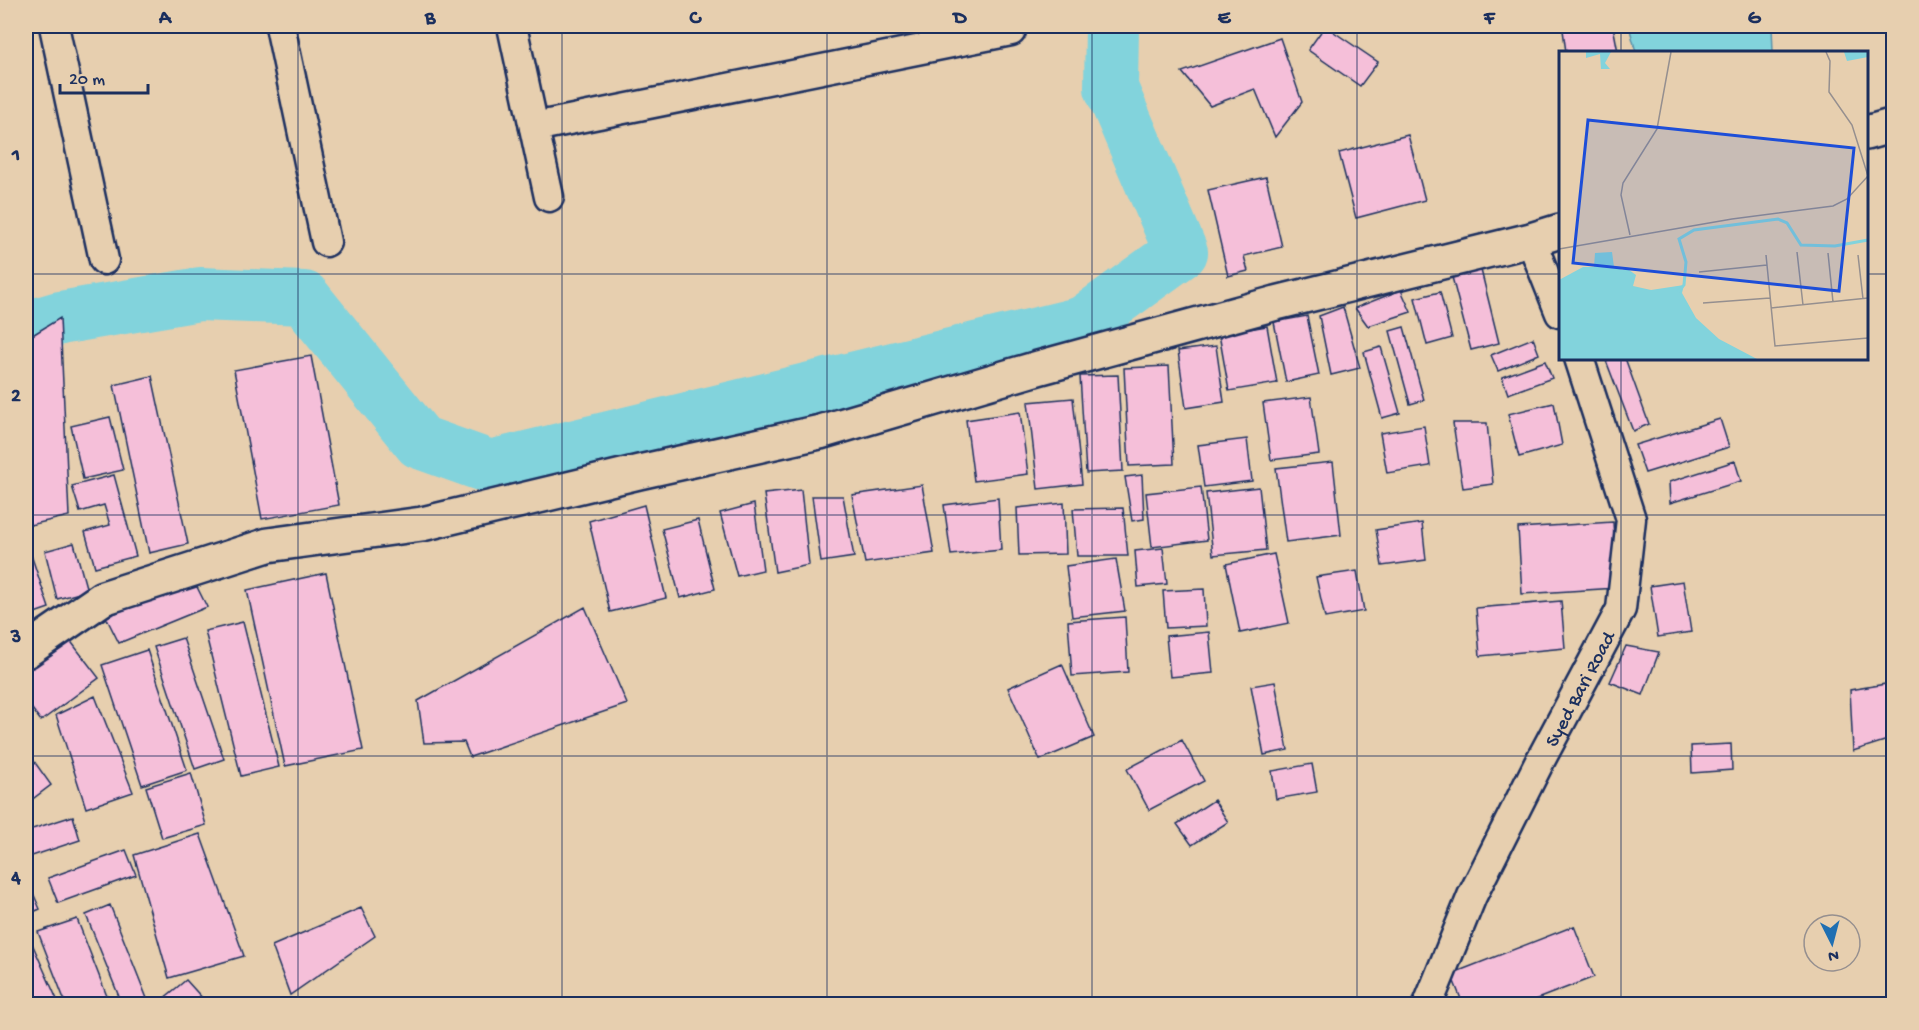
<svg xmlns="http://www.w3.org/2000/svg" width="1919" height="1030" font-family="'Gochi Hand',sans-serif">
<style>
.water{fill:#82d3dc;stroke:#5991aa;stroke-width:1.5}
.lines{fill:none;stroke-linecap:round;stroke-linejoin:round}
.river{stroke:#82d3dc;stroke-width:54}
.building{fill:#f5bfd9;stroke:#1b2f5e;stroke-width:1.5}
.street-casing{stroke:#1b2f5e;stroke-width:33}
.secondary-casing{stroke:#1b2f5e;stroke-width:38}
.street{stroke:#e7cfaf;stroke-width:28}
.secondary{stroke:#e7cfaf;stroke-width:33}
.grid{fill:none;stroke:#1b2f5e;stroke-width:1.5;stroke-opacity:0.55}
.labels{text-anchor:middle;stroke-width:5;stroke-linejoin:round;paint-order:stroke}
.street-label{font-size:20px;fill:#1b2f5e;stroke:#e7cfaf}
.inset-river{fill:none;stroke:#82d3dc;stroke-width:3}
.inset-road{fill:none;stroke:#958f8f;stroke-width:1.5}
.view{fill:#1d4ed8;fill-opacity:0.15;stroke:#1d4ed8;stroke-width:3}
.inset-edge{fill:none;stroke:#1b2f5e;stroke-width:3}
.neatline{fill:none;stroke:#1b2f5e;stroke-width:2}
.grid-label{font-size:20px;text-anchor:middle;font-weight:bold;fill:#1b2f5e}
</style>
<rect width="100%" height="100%" fill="#e7cfaf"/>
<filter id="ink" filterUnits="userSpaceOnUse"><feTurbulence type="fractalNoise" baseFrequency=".0167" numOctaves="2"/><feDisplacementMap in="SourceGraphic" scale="12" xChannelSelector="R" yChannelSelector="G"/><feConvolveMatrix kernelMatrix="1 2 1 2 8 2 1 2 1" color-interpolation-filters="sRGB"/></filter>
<g filter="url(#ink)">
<path class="water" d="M1629 26H1772L1773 52H1636Z"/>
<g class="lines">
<path class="river" d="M26 328 60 318 200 294 304 298 420 442 490 467 1083 323 1181 252 1111 88 1112 26"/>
</g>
<path class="building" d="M1325 26 1378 62 1360 86 1308 50Z
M1588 26H1613L1618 52H1566L1563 30Z
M1280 38 1302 102 1275 137 1255 89 1210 106 1182 72Z
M1408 135 1425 200 1356 218 1339 153Z
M1266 177 1282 247 1244 256 1248 271 1228 276 1208 190Z
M1481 270 1499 343 1471 350 1452 277Z
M1401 290 1411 312 1368 326 1355 308Z
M1440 292 1452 338 1427 345 1415 298Z
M1343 307 1360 368 1331 375 1319 316Z
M1307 316 1319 375 1286 382 1274 322Z
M60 318 69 516 30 525 26 503V339Z
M1267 326 1277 383 1229 391 1219 334Z
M1404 327 1424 400 1410 404 1390 331Z
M1533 338 1539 354 1498 371 1491 355Z
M1216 346 1224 402 1186 408 1178 351Z
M1381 347 1400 413 1382 418 1364 352Z
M311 356 339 505 262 519 234 370Z
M1605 358H1625L1649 424 1633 431Z
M1545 361 1552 378 1508 394 1502 377Z
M1169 366 1174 464 1129 466 1124 368Z
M1118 375 1123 471 1086 473 1080 376Z
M152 376 188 544 149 553 114 385Z
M1311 397 1319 454 1271 460 1263 403Z
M1073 398 1082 484 1038 489 1028 402Z
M1554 403 1562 445 1519 457 1508 414Z
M1020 412 1028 474 974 481 966 420Z
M110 417 123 470 83 479 71 426Z
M1720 419 1729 447 1645 473 1635 445Z
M1453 423H1487L1493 484 1463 488Z
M1424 426 1430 466 1387 473 1380 433Z
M1247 439 1252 481 1204 487 1198 445Z
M1735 461 1741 481 1670 503 1669 482Z
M1333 462 1341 535 1286 542 1276 468Z
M114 475 136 556 95 567 85 532 110 525 104 505 80 512 72 486Z
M1142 475 1144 519 1132 521 1125 477Z
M922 485 934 553 865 563 852 495Z
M1201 487 1207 540 1152 547 1146 493Z
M1259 487 1266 550 1213 555 1206 493Z
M801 490 809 565 775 572 764 494Z
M812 496H843L854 557 821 562Z
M998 498 1001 550 951 555 944 505Z
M1064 503 1066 554 1019 555 1017 508Z
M754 504 763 570 737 576 720 513Z
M644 505 666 598 610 612 589 521Z
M1123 508 1128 556H1077L1073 509Z
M698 520 715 589 680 598 662 529Z
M1613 522 1617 588 1522 594 1518 528Z
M1422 523 1426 560 1382 566 1376 530Z
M74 543 87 591 57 599 45 551Z
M28 546 49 608 26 616V547Z
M1163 548 1167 584 1138 587 1135 551Z
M1274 554 1289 623 1240 633 1226 564Z
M1116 559 1125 611 1072 617 1066 566Z
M1357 571 1364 611 1325 618 1316 577Z
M326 573 363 750 285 766 247 590Z
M194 581 207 607 119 643 106 617Z
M1683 581 1691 632 1658 637 1650 586Z
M1204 589 1206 626 1166 628 1163 591Z
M1561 601 1565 648 1480 656 1476 608Z
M585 607 627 704 470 757 464 742 424 743 418 701Z
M1125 617 1128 672 1072 676 1068 621Z
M243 622 279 767 241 776 205 631Z
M1209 632 1213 673 1170 677 1166 636Z
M183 638 224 759 195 769 154 647Z
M69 639 99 678 41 721 26 701V670Z
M1626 646 1659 652 1643 695 1610 682Z
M147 650 187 770 142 785 102 665Z
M1062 664 1094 737 1040 760 1008 688Z
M1275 682 1288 750 1264 755 1251 686Z
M1892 683 1894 738 1853 751 1850 690Z
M95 696 133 792 86 808 56 715Z
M1182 740 1204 781 1149 810 1127 769Z
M1731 744 1732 770 1692 773 1691 746Z
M26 750 51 785 26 804Z
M1312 764 1317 792 1276 799 1272 771Z
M191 773 206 825 162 838 146 787Z
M1214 800 1228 822 1192 845 1177 824Z
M73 816 80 840 26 858V831Z
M200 834 244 956 169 978 134 855Z
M126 850 136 875 58 903 48 878Z
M26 877 40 909 26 915Z
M110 905 148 1001 138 1004H122L86 915Z
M361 908 375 936 290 995 272 946Z
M77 919 110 1004H66L38 932Z
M1574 926 1594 977 1524 1004H1463L1451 974Z
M30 939 59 1004H26V941Z
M186 980 204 1000 199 1004H157Z"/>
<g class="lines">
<g class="street-casing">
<g id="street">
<path d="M54 26 104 260"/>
<path d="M280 26 326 242"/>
<path d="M512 26 549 197"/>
<path d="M534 127 1011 31"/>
<path d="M1531 240 1560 313"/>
<path id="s1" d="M1428 1004 1472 896 1540 761 1621 609 1631 519 1579 358"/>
</g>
</g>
<g class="secondary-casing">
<path id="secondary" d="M1866 133 1894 125
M26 651 103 598 268 545 422 524 639 472 820 432 1038 368 1276 303 1531 240 1560 231"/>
</g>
<use href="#street" class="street"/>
<use href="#secondary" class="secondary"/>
</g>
</g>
<path class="grid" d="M298 26V1004M562 26V1004M827 26V1004M1092 26V1004M1357 26V1004M1621 26V52M26 274H1560M1866 274H1894M1621 358V1004M26 515H1894M26 756H1894"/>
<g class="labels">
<g class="street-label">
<text dy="7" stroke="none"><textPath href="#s1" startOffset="350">Syed Bari Road</textPath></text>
</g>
</g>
<g transform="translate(1559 51)">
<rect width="309" height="309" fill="#e7cfaf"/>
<path d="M27 1H52L46 12 51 18H42L41 3 27 7ZM285 1H309V6L288 10ZM53 201 55 216 64 219 66 216 77 224 74 235 92 239 125 234 123 242 137 267 160 288 198 308H0V229L24 216H35L36 202Z" fill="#82d3dc"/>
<path class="inset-river" d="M119 241 125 234 127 211 120 188 135 179 219 168 228 172 242 194 276 195 309 189"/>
<path class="inset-road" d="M267 1 271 10 270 41 293 74 309 125M71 184 62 144 64 132 98 78 112 1M0 198 173 168 274 155 288 148 309 125M238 201 244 254M269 202 274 251M207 204 216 295 309 287M299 204 304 248M140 221 208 214M144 252 211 247M212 257 309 247"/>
<path class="view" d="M29 69 295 97 280 240 14 212Z"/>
<rect width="309" height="309" class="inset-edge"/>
</g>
<rect width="1919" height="1030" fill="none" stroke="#e7cfaf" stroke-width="66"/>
<g transform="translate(1832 943) rotate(174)"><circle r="28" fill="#e7cfaf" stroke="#958f8f" stroke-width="1.5"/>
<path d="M0-4.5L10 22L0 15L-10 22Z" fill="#1f6fb2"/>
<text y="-9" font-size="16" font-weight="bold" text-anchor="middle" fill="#1b2f5e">N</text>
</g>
<path d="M60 84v9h88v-9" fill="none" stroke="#1b2f5e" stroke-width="3"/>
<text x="69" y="84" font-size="18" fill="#1b2f5e" stroke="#e7cfaf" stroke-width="4.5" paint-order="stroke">20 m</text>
<rect x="33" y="33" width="1853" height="964" class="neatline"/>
<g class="grid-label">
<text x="165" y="23">A</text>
<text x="430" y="23">B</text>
<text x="695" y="23">C</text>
<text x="960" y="23">D</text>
<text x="1224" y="23">E</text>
<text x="1489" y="23">F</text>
<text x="1754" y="23">G</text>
<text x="16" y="160">1</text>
<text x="16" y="401">2</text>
<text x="16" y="642">3</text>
<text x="16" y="883">4</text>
</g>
</svg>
